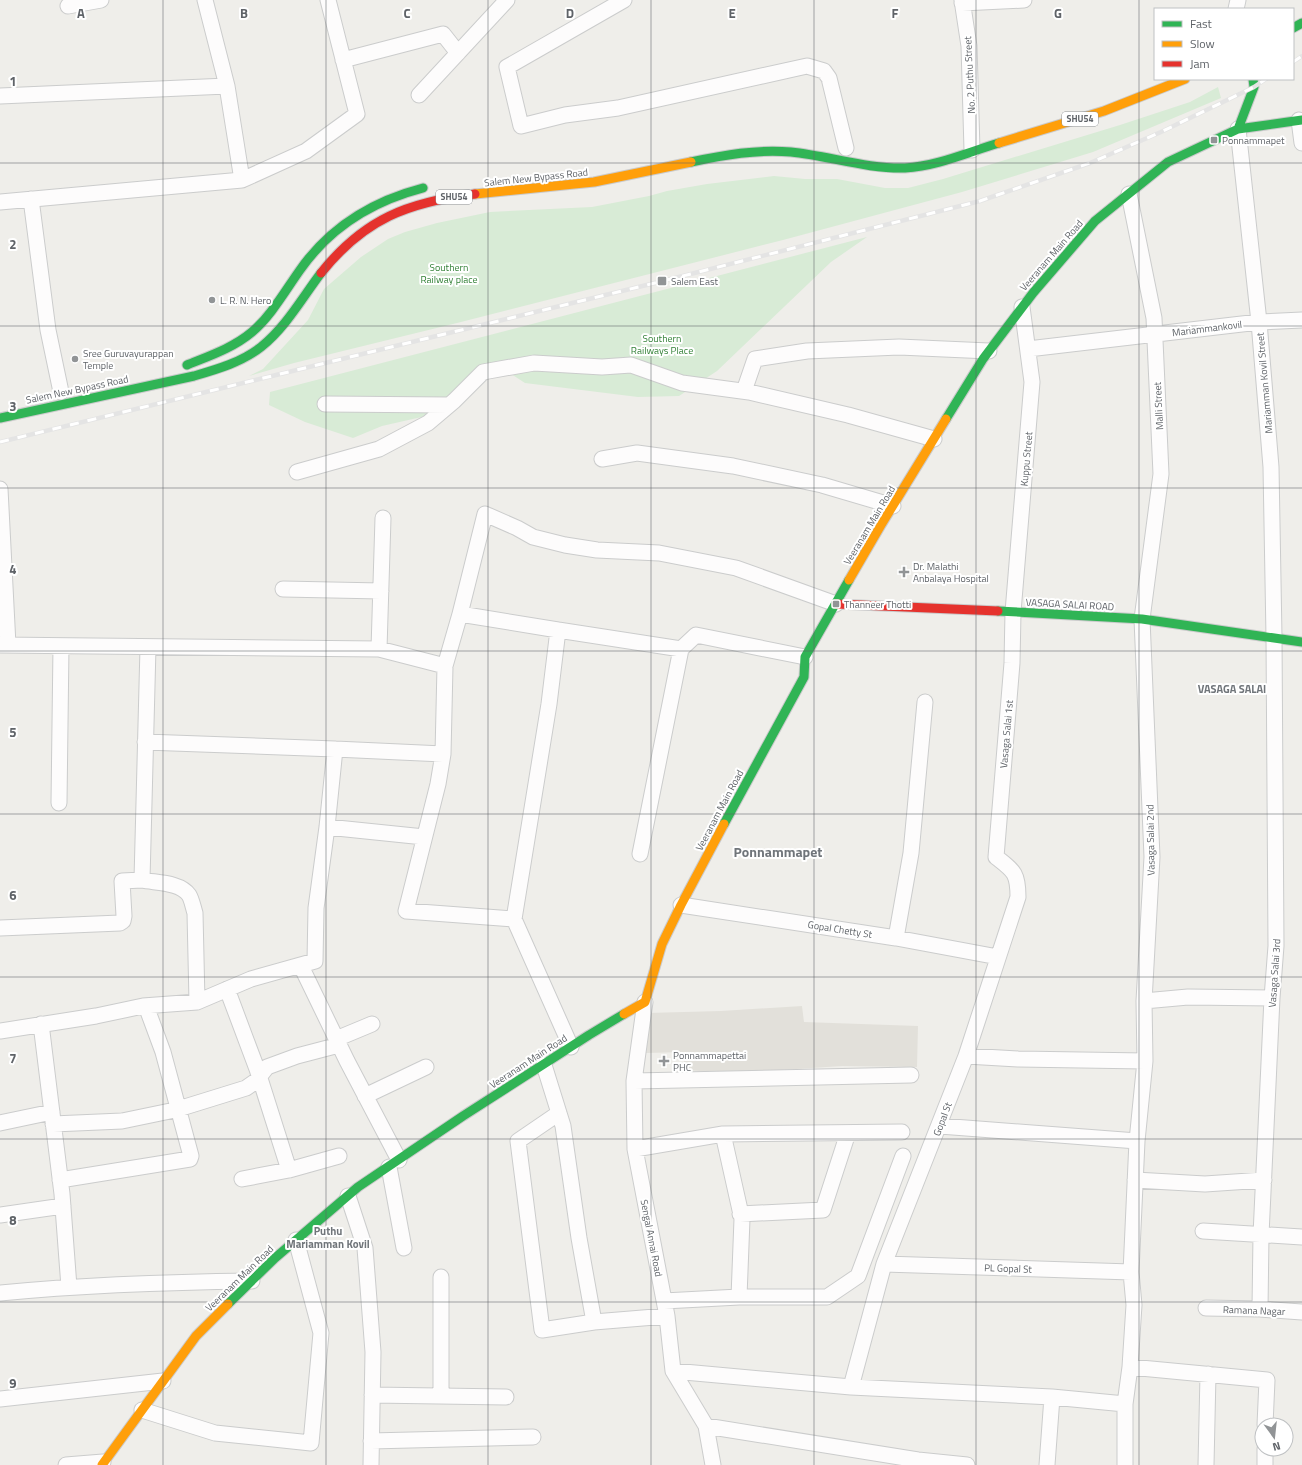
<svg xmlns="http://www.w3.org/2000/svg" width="1302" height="1465" font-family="'Titillium Web',sans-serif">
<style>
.education{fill:#e2e0da}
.green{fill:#d8ebd6}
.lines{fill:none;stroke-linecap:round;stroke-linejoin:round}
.street-casing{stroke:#cbcccc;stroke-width:17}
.fast-casing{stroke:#cacacb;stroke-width:11}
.slow-casing{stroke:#cacacb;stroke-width:11}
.jam-casing{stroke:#cacacb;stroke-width:11}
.street{stroke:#fdfcfc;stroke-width:15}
.fast{stroke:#30b455;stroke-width:9}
.slow{stroke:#ff9f0a;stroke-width:9}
.jam{stroke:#e5322d;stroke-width:9}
.rail-casing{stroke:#e4e4e4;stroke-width:4.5}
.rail{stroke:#fff;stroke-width:3;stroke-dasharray:9;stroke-linecap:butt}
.grid{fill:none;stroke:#5f6368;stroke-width:1;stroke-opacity:0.55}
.poi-dot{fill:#919496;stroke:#fff;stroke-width:1.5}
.labels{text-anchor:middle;stroke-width:4;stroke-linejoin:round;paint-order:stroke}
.shield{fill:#fff;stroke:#8f9295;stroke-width:1}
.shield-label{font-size:9px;font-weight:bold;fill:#5f6368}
.street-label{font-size:10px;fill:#5f6368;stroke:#fff}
.poi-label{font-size:10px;fill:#5f6368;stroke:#fff;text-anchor:start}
.park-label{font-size:10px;fill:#348238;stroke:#fff}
.neighbourhood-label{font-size:11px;font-weight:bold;fill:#70757a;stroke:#fff}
.district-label{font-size:14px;font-weight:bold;fill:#70757a;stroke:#fff}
.grid-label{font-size:13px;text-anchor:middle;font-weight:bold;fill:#5f6368;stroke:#fff;stroke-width:4;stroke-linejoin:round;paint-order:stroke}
</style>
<rect width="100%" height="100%" fill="#efeeea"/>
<path class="education" d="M802 1006 804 1022 918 1026 917 1067 842 1066 734 1073 683 1070 685 1052 646 1053 647 1013 721 1011Z"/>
<path class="green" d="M1218 87 1221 98 1093 152 962 192 783 240 457 323 294 363 249 376 263 369 308 320 324 289 361 257 388 239 405 232 437 223 490 212 592 207 649 196 667 191 707 184 774 176 805 179H837L885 188H908L943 179 1120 125 1190 102Z
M867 237 831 262 717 371 679 396 638 397 525 383 497 365 453 392 426 416 382 426 353 438 305 422 269 405 270 392Z"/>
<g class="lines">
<g class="street-casing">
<path id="street" d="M624 0 507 67 521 126 565 115 618 108 807 66 824 71 829 78 846 148
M962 0 969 46 972 150
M962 3 1024 0
M68 6 101 0
M1236 9 1238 0
M343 60 443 34 458 53
M419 95 507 0
M0 96 227 86
M1299 120 1302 143
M1238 129 1259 322 1271 467 1274 637 1276 946 1272 998 1261 1235 1260 1309
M242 180 306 151 357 114 328 0
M31 199 48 330 61 392
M0 202 242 180 227 86 205 0
M1028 349 1259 322 1302 320
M744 391 755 359 807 351 899 347 989 351
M325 404 449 405
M602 459 637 453 733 466 822 485 893 506
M297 472 379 449 428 423 454 401 483 372 534 363 602 367 631 365 682 383 749 392 848 415 934 439
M0 489 8 645
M283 589 381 591
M460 614 485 514 517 528 533 537 565 545 597 550 659 553 736 568 836 604
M0 645 379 649 445 666 460 614 558 630
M148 647 142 880C156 883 180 882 189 895 192 900 193 907 195 913L197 1002
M379 649 383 518
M445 666 443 754 438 784 406 911 514 919 571 1047
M335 749 443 754
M59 803 61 646
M327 827 424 837
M640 854 681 649 696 635 805 657
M681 905 896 938 998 957
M514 919 549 704 558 630 681 649
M0 928 120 923 123 921 124 916 122 881 142 880
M896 938 911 853 925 702
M301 966 347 1061 399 1160
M227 989 257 1069 289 1170
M1144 1001 1188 997 1272 998
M645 1002 634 1081 635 1149 667 1316 673 1371 706 1426 713 1465
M41 1024 62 1194 69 1287
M0 1031 96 1016 143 1006 197 1002 251 979 315 961 316 908 327 827 335 749 145 742
M336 1039 372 1024
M966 1056 1018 1059 1145 1061
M544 1065 563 1126 579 1238 594 1322
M634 1081 911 1075
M365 1096 426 1067
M559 1113 518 1141 542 1330 594 1322 667 1316
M0 1123 52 1112
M53 1124 122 1121 175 1110 246 1088 256 1081 267 1067 297 1056 339 1045
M940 1126 1137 1141
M723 1134 742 1219 739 1297
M635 1149 723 1134 902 1132
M389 1167 404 1248
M242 1179 289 1170 339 1156
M60 1180 190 1159 191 1156 163 1052 146 1006
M1135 1180 1205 1184 1264 1180
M348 1196 365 1248 373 1352 371 1465
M740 1214 823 1210 848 1133
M0 1215 63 1206
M1203 1231 1302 1237
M884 1264 1131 1272
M441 1277V1396
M0 1293C84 1285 167 1282 252 1281
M664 1301 739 1297H827L858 1276 903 1156
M1206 1308 1260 1309 1302 1312
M1130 1367 1267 1380 1265 1425
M673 1371 851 1387 1052 1397 1125 1404
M851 1387 884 1264 966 1056 1018 897C1018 873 1014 871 996 857L1012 663 1013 612 1032 382 1022 307
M372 1395 506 1397
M0 1399 163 1381
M142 1410 215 1433 311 1443 321 1333 296 1240
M706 1426 918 1460 967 1465
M371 1441 533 1437
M66 1465 103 1462
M1047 1465 1052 1397
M1125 1465V1404L1130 1367 1134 1305 1131 1272 1137 1141 1145 1061 1144 1001 1152 857 1142 619 1161 474 1154 318 1129 194
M1206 1465 1208 1374
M1265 1465V1449"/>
</g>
<g class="fast-casing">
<path id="fast" d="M1293 28 1302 23
M1238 129 1302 120
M691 162C724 155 757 149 791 152 829 156 867 169 905 168 938 166 968 152 999 143
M187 365C209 356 233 348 252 332 271 316 285 291 300 270 330 227 373 201 423 188
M0 418 194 376C218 369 242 362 261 347 286 327 302 298 321 273
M946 419 983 359 1033 293 1095 221 1168 162 1238 129 1254 87 1253 79
M998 611 1142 619 1302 642
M724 824 804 677 805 657 849 580
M228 1304 275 1258 358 1187 463 1116 589 1035 624 1014"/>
</g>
<g class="slow-casing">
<path id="slow" d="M999 143 1104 111 1185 79
M475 194 594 182 691 162
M849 580 881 525 946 419
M624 1014 645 1002 662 944 681 905 724 824
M102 1465 196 1336 228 1304"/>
</g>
<g class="jam-casing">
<path id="jam" d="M321 273C364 219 408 202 475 194
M836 604 998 611"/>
</g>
<use href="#street" class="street"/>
<use href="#fast" class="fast"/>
<use href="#slow" class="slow"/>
<use href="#jam" class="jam"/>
<g class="rail-casing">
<path id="rail" d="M1293 62 1302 56
M0 442 659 282 980 201 1090 163 1161 132 1254 87 1266 79"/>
</g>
<use href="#rail" class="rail"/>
</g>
<path class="grid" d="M163 0V1465M326 0V1465M488 0V1465M651 0V1465M814 0V1465M976 0V1465M1139 0V1465M0 163H1302M0 326H1302M0 488H1302M0 651H1302M0 814H1302M0 977H1302M0 1139H1302M0 1302H1302"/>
<g class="poi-dot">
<rect x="1210" y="136" width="8" height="8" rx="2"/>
<rect x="657" y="276" width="10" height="10" rx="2"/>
<circle cx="212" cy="300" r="4"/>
<circle cx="75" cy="359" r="4"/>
<path d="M902 566h4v4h4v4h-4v4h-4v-4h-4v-4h4z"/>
<rect x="832" y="600" width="8" height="8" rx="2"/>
<path d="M662 1055h4v4h4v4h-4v4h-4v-4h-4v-4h4z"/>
</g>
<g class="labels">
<g class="shield">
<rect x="1062" y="112" width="36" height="14" rx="3"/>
<rect x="436" y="190" width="36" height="14" rx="3"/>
</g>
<g class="shield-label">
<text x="1080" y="122">SHU54</text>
<text x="454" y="200">SHU54</text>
</g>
<g class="street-label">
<text transform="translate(969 75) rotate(-93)" y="4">No. 2 Puthu Street</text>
<text transform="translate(536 177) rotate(-6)" y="4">Salem New Bypass Road</text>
<text transform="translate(1051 255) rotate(-49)" y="4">Veeranam Main Road</text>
<text transform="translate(1207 328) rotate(-7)" y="4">Mariammankovil</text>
<text transform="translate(1264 383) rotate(-95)" y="4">Mariamman Kovil Street</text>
<text transform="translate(77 389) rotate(-12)" y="4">Salem New Bypass Road</text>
<text transform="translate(1158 406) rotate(-93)" y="4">Malli Street</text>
<text transform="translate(1026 459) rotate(-85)" y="4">Kuppu Street</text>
<text transform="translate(869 525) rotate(-59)" y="4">Veeranam Main Road</text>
<text transform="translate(1070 604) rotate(3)" y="4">VASAGA SALAI ROAD</text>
<text transform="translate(1006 734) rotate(-85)" y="4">Vasaga Salai 1st</text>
<text transform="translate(719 810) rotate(-62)" y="4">Veeranam Main Road</text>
<text transform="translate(1150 840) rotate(-91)" y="4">Vasaga Salai 2nd</text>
<text transform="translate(840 929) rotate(9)" y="4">Gopal Chetty St</text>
<text transform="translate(1274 973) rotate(-86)" y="4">Vasaga Salai 3rd</text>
<text transform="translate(528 1061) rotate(-33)" y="4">Veeranam Main Road</text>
<text transform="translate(942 1119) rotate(-69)" y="4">Gopal St</text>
<text transform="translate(652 1238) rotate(79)" y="4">Sengal Annai Road</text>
<text transform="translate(1008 1268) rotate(2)" y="4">PL Gopal St</text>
<text transform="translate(239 1278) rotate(-44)" y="4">Veeranam Main Road</text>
<text transform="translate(1254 1310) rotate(2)" y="4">Ramana Nagar</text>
</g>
<g class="poi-label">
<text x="1222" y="144">Ponnammapet</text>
<text x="671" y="285">Salem East</text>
<text x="220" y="304">L. R. N. Hero</text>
<text x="83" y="357">Sree Guruvayurappan<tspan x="83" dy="12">Temple</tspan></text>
<text x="913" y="570">Dr. Malathi<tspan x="913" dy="12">Anbalaya Hospital</tspan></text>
<text x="844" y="608">Thanneer Thotti</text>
<text x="673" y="1059">Ponnammapettai<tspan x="673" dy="12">PHC</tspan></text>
</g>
<g class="park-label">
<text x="449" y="271">Southern<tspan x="449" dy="12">Railway place</tspan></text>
<text x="662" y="342">Southern<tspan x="662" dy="12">Railways Place</tspan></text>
</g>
<g class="neighbourhood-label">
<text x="1232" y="693">VASAGA SALAI</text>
<text x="328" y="1235">Puthu<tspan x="328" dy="13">Mariamman Kovil</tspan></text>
</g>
<g class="district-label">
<text x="778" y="857">Ponnammapet</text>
</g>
</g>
<g class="grid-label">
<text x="81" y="18">A</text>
<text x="244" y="18">B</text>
<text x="407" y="18">C</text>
<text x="570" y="18">D</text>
<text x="732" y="18">E</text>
<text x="895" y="18">F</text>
<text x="1058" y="18">G</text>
<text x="13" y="86">1</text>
<text x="13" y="249">2</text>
<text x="13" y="411">3</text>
<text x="13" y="574">4</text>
<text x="13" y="737">5</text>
<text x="13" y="900">6</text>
<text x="13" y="1063">7</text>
<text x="13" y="1225">8</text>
<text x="13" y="1388">9</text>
</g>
<rect x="1154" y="8" width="140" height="72" fill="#ffffff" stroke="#bfc1c3"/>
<rect x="1162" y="21" width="20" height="6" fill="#30b455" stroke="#bfc1c3"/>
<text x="1190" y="28" font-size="12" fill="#5f6368">Fast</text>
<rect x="1162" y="41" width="20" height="6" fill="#ff9f0a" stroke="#bfc1c3"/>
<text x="1190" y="48" font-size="12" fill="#5f6368">Slow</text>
<rect x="1162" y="61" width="20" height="6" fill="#e5322d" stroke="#bfc1c3"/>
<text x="1190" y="68" font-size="12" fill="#5f6368">Jam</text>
<g transform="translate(1274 1437) rotate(165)"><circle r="19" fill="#ffffff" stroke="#bfc1c3"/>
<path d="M0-3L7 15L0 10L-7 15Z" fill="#919496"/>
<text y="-6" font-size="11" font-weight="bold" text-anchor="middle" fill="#5f6368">N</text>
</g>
</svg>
